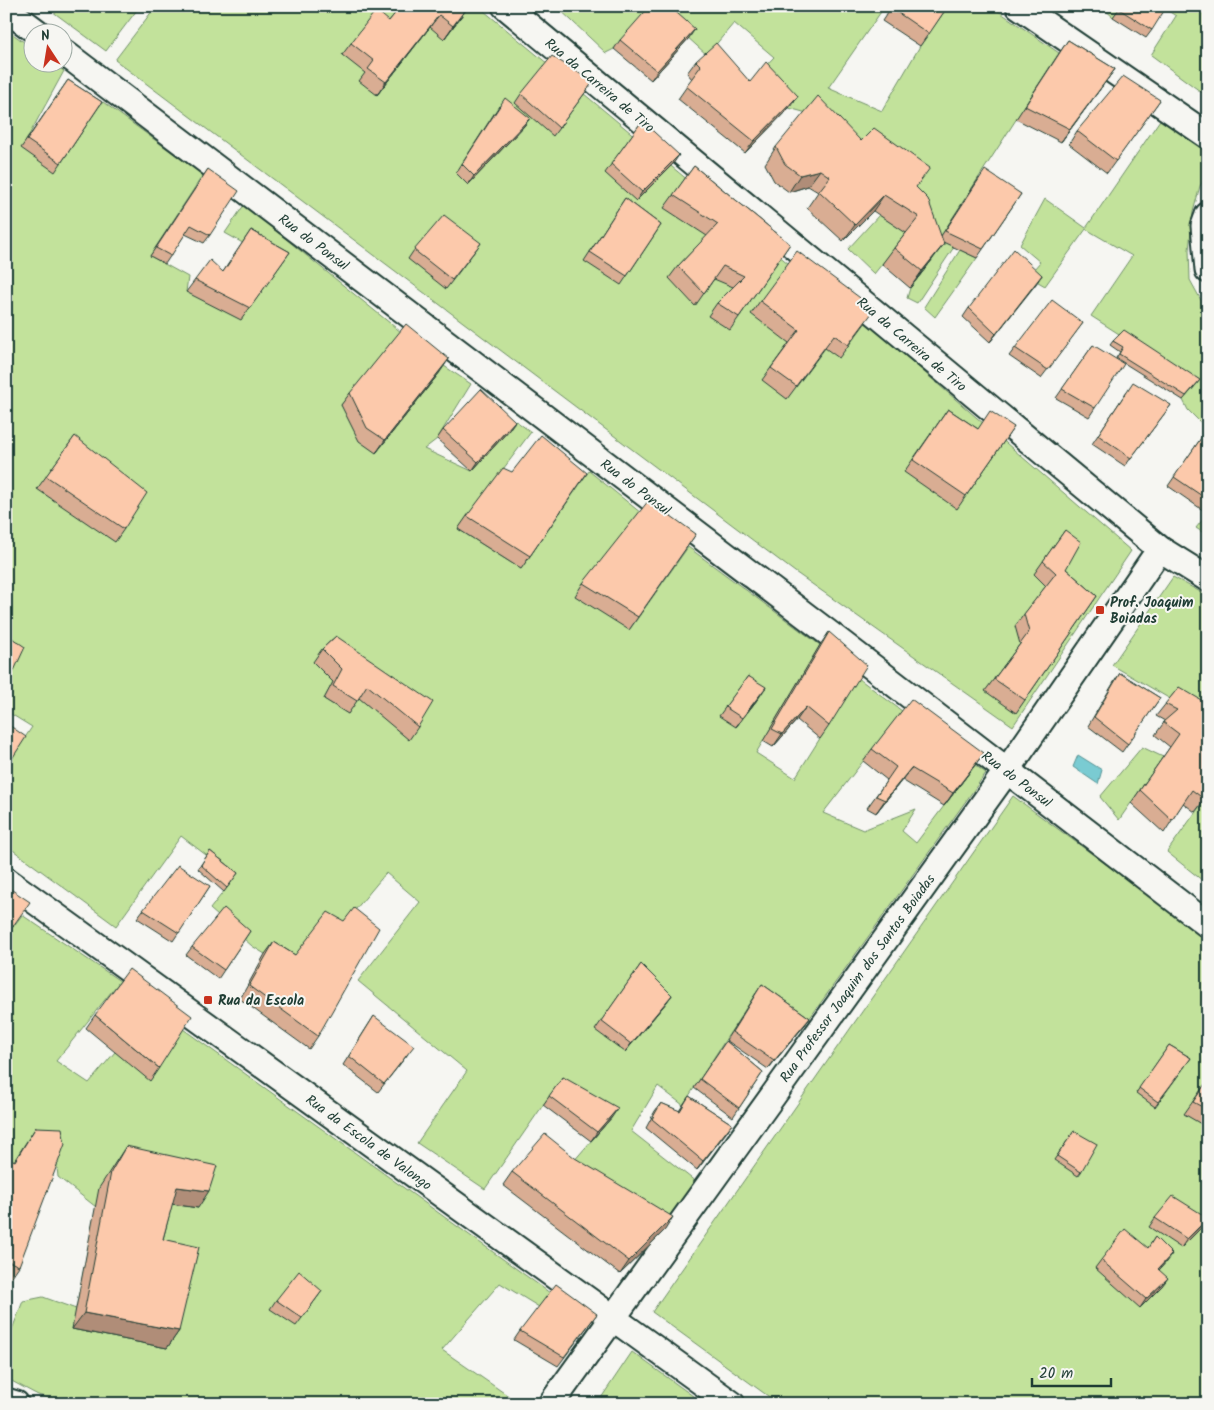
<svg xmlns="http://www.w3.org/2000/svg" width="1214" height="1410" font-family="Kalam,sans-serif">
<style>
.green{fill:#c2e29b;stroke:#709068;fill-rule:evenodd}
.water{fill:#7acbd2;stroke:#569293}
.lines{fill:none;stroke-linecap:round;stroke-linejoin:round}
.minor-casing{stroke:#1f3d34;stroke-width:29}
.minor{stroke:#f6f6f2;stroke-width:25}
.wall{fill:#d9ad93;stroke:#1f3d34}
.shaded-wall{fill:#b08d78;stroke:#1f3d34}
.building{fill:#fcc9ab;stroke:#1f3d34}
.poi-dot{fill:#c8321e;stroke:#f6f6f2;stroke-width:2}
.labels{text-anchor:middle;stroke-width:4;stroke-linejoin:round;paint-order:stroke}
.street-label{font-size:14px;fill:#1f3d34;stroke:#f6f6f2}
.poi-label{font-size:14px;font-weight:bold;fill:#1f3d34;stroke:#f6f6f2;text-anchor:start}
</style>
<rect width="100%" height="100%" fill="#f6f6f2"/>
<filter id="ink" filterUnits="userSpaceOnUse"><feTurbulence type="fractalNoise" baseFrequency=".02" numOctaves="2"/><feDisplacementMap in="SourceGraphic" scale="10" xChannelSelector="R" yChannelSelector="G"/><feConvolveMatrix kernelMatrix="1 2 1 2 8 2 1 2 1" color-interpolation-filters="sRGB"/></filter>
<g filter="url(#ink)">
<path class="green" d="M45 6H140L106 51Z
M156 6H478L789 264 866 322 1131 551 1013 726 795 572 115 60Z
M556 6H651L614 49 606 53Z
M653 6H885L828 88 882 111 920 46 948 6H991L1059 53 939 239 954 247 917 303 907 298 910 288 932 260 807 113 789 108 757 75 774 57 734 23 707 55Z
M1104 6H1121L1113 17 1103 8Z
M1167 6H1208V97L1151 55 1176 16 1165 9Z
M6 29 32 48V62L52 63 64 71 22 148 96 110 103 102 203 175 150 256 188 277 186 292 280 264 225 233 244 205 401 332 341 405 376 452 444 366 471 384 437 439 424 449 472 471 516 421 531 432 458 529 521 569 589 471 641 513 630 629 688 547 820 645 756 753 795 778 858 678 902 711 823 813 863 830 916 809 902 831 916 843 975 765 986 773 804 1026 756 993 683 1105 658 1086 631 1131 696 1182 665 1230 566 1170 612 1117 557 1085 485 1189 417 1143 467 1071 358 981 420 902 386 873 335 934 286 967 252 946 210 909 235 877 181 836 116 926 6 845V766L32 727 6 711ZM313 662 424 715 409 739 358 697 348 714 324 699 333 682Z
M1162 117 1208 152V173L1200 186 1193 212 1189 250 1190 280 1208 313V430L1188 410 1183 400 1197 384 1091 316 1132 256 1086 229 1045 286 1028 276 1040 262 1020 245 1045 199 1086 228Z
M879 215 907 233 874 274 848 249Z
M960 250 977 258 935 317 924 307Z
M1208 513V536L1196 528Z
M1173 577 1208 596V721L1112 665Z
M1142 747 1163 757 1119 820 1100 797Z
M1208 795V885L1167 852Z
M1013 796 1208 939V1404H779L652 1312Z
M22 915 120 981 56 1061 89 1083 115 1052 183 1029 550 1293 539 1307 500 1283 442 1350 520 1404H68L38 1395 6 1378V1345L23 1301 43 1297 76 1309 96 1207 58 1177 56 1157 6 1173V936Z
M632 1352 704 1404H597Z"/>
<path class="water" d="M1078 755 1102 770 1098 784 1073 767Z"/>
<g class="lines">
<g class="minor-casing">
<path id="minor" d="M505 6 1160 549 1208 579
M1019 6 1208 136
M6 9 37 32
M62 51 831 635 1208 925
M1208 215 1204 226 1208 270
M6 880 732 1404
M6 1401 16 1404
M551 1404 1006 772 1160 549"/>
</g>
<use href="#minor" class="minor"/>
</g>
<path class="wall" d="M401 6H469L444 39 430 27 377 95 359 81 365 73 342 55 351 43 389 21Z
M892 6H948L920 46 882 21Z
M1121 6 1152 30 1146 38 1113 17Z
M689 38 651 80 614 49 620 40Z
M1068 40 1115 69 1061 142 1016 119Z
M696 61 750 82 798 96 789 108 745 153 678 99 692 79 687 73Z
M68 80 102 102 55 172 21 148Z
M593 82 553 136 515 103 521 94Z
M1160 100 1107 173 1069 144 1077 131Z
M499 106 530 118 524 126 468 185 456 173Z
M642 121 673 164 636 201 605 173Z
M861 141 916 187 941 236 979 178 1021 194 977 258 943 242 932 260 910 288 882 264 894 248 906 233 873 211 843 241 807 208 818 192 808 186 789 192 774 181 765 164 776 147Z
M694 166 790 244 730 330 708 316 717 303 733 287 714 279 695 306 669 278 678 266 707 236 664 208Z
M208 169 210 235 204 243 185 234 165 264 150 256Z
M625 198 661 225 621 285 584 261Z
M251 230 290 252 241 320 186 292 195 280 223 272Z
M481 243 446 289 408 259 414 250Z
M1042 275 990 342 963 317 969 308Z
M760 301 866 322 839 358 825 348 787 399 762 380 789 343 751 314Z
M1083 323 1041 378 1009 356 1015 348Z
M1113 341 1200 380 1183 400 1116 358 1120 352 1110 345Z
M1093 345 1095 408 1089 417 1056 398Z
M440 372 376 453 359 441 341 405 350 393Z
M1127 391 1171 405 1125 466 1092 444Z
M948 409 978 429 1014 427 957 509 904 472Z
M443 430H509L472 471 437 439Z
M1206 431 1208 432 1207 513 1168 486Z
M75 436 124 529 115 542 37 489Z
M512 472 587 473 521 569 458 529 467 516Z
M1065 530 1066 569 1097 596 1016 713 985 691 1020 644 1015 626 1046 586 1034 574Z
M696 534 629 630 575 596 583 583Z
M829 632V726L820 739 797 720 773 747 763 741 820 645Z
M6 634 12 675 6 682Z
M336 636 418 727 409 740 359 698 348 714 324 699 333 682 313 662 322 649Z
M1120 673 1160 698 1122 752 1088 726 1114 682Z
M748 676 760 696 736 727 719 716Z
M1179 687 1205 777 1208 795 1195 812 1183 803 1164 833 1131 803 1170 747 1155 735 1165 721 1156 716Z
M872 749 975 765 944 806 902 780 876 813 867 808 887 780 863 761Z
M210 851 238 873 224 892 198 869Z
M210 886 173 941 137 918 143 910Z
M250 931 218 979 186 955 192 947Z
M274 942 295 955 318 1036 309 1049 240 999 265 954Z
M641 964 672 995 666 1003 625 1052 595 1030Z
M762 984 810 1018 804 1026 768 1069 726 1040Z
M1208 1010V1019L1204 1016Z
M95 1015 159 1068 150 1081 86 1028Z
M374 1016 408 1054 378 1092 343 1065Z
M726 1041 763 1072 733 1117 694 1088Z
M1169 1045 1191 1058 1155 1107 1136 1093Z
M563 1077 612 1117 591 1141 543 1105Z
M1208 1080V1128L1184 1114Z
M689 1096 732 1124 697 1170 646 1128 655 1111 661 1103 679 1111Z
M36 1127 19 1266 10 1279 6 1277V1157L14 1161Z
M1074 1131 1081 1172 1078 1176 1054 1160Z
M126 1146 198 1208 172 1204 163 1239 179 1331 167 1348 72 1329 99 1188 115 1163Z
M512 1172 665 1230 620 1274 503 1185Z
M1155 1218 1208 1219 1202 1227 1181 1248 1149 1227Z
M1155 1237 1166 1262 1159 1270 1162 1286 1140 1308 1095 1268 1101 1260 1148 1248Z
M322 1291 296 1326 270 1309 276 1300Z
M597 1314 558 1366 514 1340 520 1331Z"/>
<path class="shaded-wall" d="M468 6H469L444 39 453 26Z
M439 15 430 27 377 95 386 82Z
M695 29 689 38 651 80 657 71Z
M1115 69 1106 81 1061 142 1070 129Z
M798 96 789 108 745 153 754 141Z
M530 118 524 126 468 185 474 176Z
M679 155 673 164 636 201 642 192Z
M820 170 808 186 789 192 800 175Z
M884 195 873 211 843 241 855 225Z
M944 244 932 260 910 288 922 271Z
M1042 275 1036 284 990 342 996 334Z
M449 359 440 372 376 453 385 440Z
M515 421 509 430 472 471 478 462Z
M766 687 760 696 736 727 742 718Z
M806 707 797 720 773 747 782 734Z
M984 753 975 765 944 806 953 793Z
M911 768 902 780 876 813 885 800Z
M672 995 666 1003 625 1052 631 1044Z
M810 1018 804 1026 768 1069 774 1061Z
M618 1108 612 1117 591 1141 597 1132Z
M732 1124 726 1133 697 1170 703 1161Z
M177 1187 209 1191 198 1208 165 1203Z
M673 1217 665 1230 620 1274 629 1261Z
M1208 1219 1202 1227 1181 1248 1187 1239Z
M1172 1254 1166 1262 1152 1278 1158 1269Z
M1168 1278 1162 1286 1140 1308 1146 1299Z
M84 1313 179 1331 167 1348 72 1329Z"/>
<path class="building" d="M401 6H468L453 26 439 15 386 82 368 69 374 61 351 43 376 10 389 21Z
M650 6H669L695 29 657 71 620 40Z
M892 6H948L929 34 891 8Z
M1121 6H1167L1152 30 1119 9Z
M1068 40 1115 69 1070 129 1025 106Z
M716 43 750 82 766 62 798 96 754 141 686 86 701 66 696 61Z
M552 56 593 82 559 128 521 94Z
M1123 76 1160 100 1116 161 1077 131Z
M68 80 102 102 61 163 27 140Z
M818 96 861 141 874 128 930 168 916 187 928 199 944 244 922 271 894 248 919 217 884 195 855 225 819 191 830 177 820 170 800 175 785 164 776 147Z
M505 98 530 118 474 176 462 164Z
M642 121 679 155 642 192 611 164Z
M694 166 790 244 739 317 717 303 744 276 723 266 704 293 678 266 718 224 673 195Z
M208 169 239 191 210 235 191 225 171 256 156 248Z
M985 170 1021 194 983 249 945 231Z
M625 198 661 225 627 276 590 252Z
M444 215 481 243 452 280 414 250Z
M251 230 290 252 250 308 195 280 210 260 223 272Z
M1014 249 1042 275 996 334 969 308Z
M797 251 875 309 848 345 834 335 796 386 771 368 799 330 760 301Z
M1052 300 1083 323 1048 370 1015 348Z
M406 324 449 359 385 440 367 428 350 393Z
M1124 330 1200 380 1186 396 1119 354 1123 347 1113 341Z
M1093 345 1124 364 1095 408 1062 389Z
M1133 382 1171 405 1131 458 1098 435Z
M481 389 515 421 478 462 443 430Z
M948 409 978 429 990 411 1014 427 966 496 913 460Z
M1206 431 1208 432V500L1174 477Z
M541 435 587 473 530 556 467 516 503 468 512 472Z
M75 436 147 493 124 529 46 476Z
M649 500 696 534 638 617 583 583Z
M1065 530 1081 542 1066 569 1097 596 1025 700 994 679 1029 632 1024 614 1056 573 1043 561Z
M829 632 867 665 829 726 806 707 782 734 772 729Z
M6 634 25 647 12 675 6 671Z
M336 636 433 702 418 727 367 685 357 701 333 686 342 669 322 649Z
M1120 673 1160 698 1128 744 1094 717Z
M748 676 766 687 742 718 725 707Z
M1179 687 1208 704V772L1205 777 1208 779V794L1204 799 1192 790 1172 820 1140 790 1179 734 1163 722 1177 710 1165 704Z
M911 699 984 753 953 793 911 768 885 800 876 796 896 767 872 749Z
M6 723 26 737 6 768Z
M210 851 238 873 227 888 201 865Z
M178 865 210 886 179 933 143 910Z
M6 886 30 902 6 936Z
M224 908 250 931 224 970 192 947Z
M354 908 379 928 318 1036 249 986 274 942 295 955 328 912 344 921Z
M641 964 672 995 631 1044 601 1021Z
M129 969 192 1016 159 1068 95 1015Z
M762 984 810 1018 774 1061 732 1032Z
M374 1016 414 1046 384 1084 349 1056Z
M726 1041 763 1072 739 1108 700 1079Z
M1169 1045 1191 1058 1158 1102 1139 1088Z
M563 1077 618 1108 597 1132 549 1096Z
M1208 1080V1110L1193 1102Z
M689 1096 732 1124 703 1161 652 1119 661 1103 680 1111Z
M36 1127 62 1128 65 1144 19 1266 6 1260V1157L15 1161Z
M1074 1131 1097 1144 1081 1172 1057 1156Z
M545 1134 575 1158 673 1217 629 1261 512 1172Z
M126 1146 217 1166 209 1191 177 1187 163 1239 199 1247 179 1331 84 1313 111 1172Z
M1173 1196 1208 1218 1187 1239 1155 1218Z
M1125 1229 1148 1248 1155 1237 1172 1254 1158 1269 1168 1278 1146 1299 1101 1260Z
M299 1271 322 1291 302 1318 276 1300Z
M556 1284 597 1314 564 1357 520 1331Z"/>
</g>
<g class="poi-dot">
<rect x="1095" y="605" width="10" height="10" rx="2.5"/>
<rect x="203" y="995" width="10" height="10" rx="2.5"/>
</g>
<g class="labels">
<g class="street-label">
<text transform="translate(600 85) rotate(40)" y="5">Rua da Carreira de Tiro</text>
<text transform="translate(314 242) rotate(37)" y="5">Rua do Ponsul</text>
<text transform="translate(912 344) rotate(40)" y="5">Rua da Carreira de Tiro</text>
<text transform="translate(636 487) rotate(37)" y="5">Rua do Ponsul</text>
<text transform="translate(1017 779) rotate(37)" y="5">Rua do Ponsul</text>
<text transform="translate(857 978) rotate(-54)" y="5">Rua Professor Joaquim dos Santos Boiadas</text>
<text transform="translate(369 1142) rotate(36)" y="5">Rua da Escola de Valongo</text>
</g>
<g class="poi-label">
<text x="1110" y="607">Prof. Joaquim<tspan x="1110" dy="16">Boiadas</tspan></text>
<text x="218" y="1005">Rua da Escola</text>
</g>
</g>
<rect width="1214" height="1410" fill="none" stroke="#f6f6f2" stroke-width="25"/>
<rect x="12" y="12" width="1189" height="1385" fill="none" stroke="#1f3d34" stroke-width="2" filter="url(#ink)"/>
<g transform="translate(48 48) rotate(348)"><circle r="24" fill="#f6f6f2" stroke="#a0aca6"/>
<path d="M0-4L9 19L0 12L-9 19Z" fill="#c8321e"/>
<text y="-8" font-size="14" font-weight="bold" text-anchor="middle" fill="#1f3d34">N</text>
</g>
<path d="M1032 1378v8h79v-8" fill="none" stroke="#1f3d34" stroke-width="2.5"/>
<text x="1039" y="1378" font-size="15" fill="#1f3d34" stroke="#f6f6f2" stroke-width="4" paint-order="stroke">20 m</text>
</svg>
